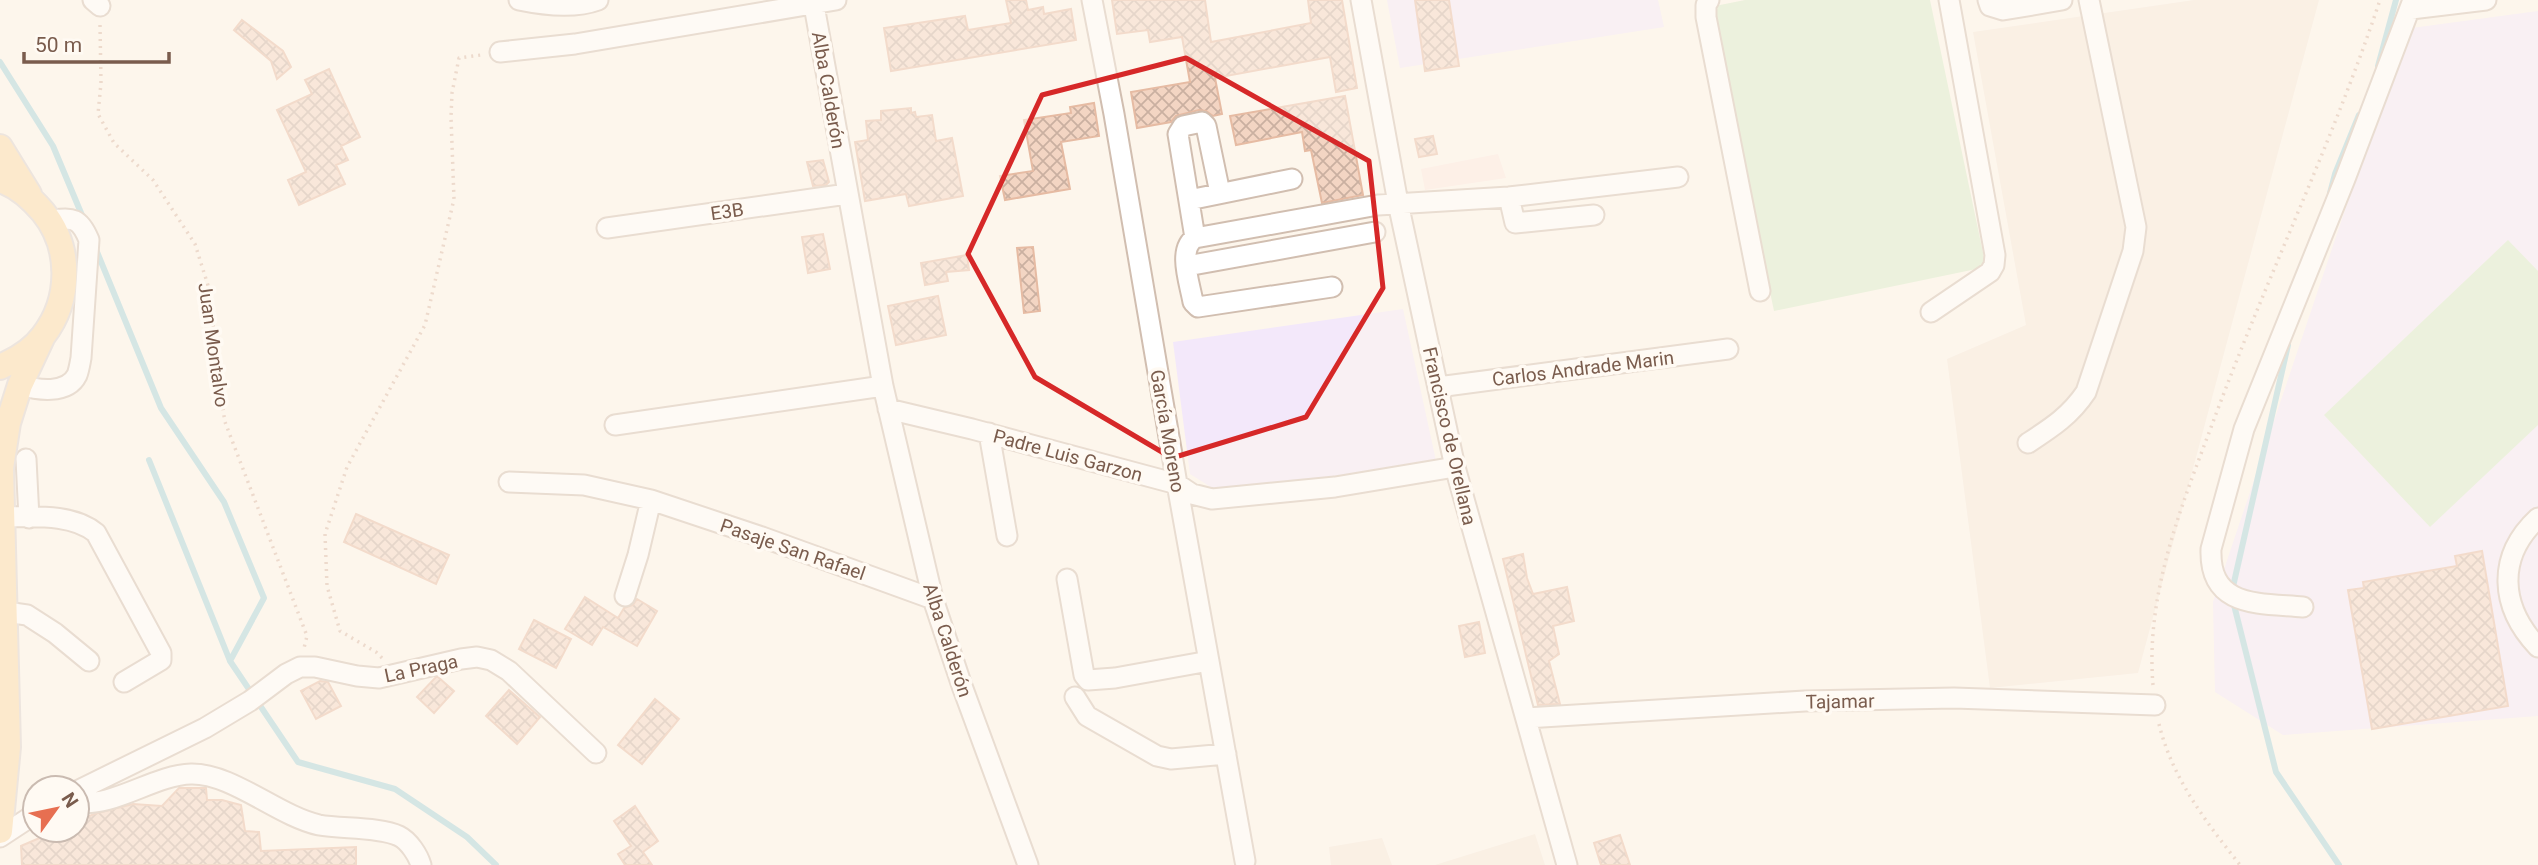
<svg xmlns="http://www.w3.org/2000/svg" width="2538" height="865" font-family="Roboto,sans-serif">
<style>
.residential{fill:#f5e8da}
.commercial{fill:#fde8e0}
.education{fill:#f3e8fa}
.pitch{fill:#d8ecc9}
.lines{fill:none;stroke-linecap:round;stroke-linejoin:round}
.stream{stroke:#a5d3da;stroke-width:6}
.building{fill:url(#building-cross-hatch);stroke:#e6bba3;stroke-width:2}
.minor-casing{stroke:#d1beb0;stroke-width:23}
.major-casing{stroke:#dad1cd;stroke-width:28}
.path{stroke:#d9b8a5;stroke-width:3.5;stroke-dasharray:2 5;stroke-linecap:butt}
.minor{stroke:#fff;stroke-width:19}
.major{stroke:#fbd9a5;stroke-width:24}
.marked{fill:none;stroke:#d62828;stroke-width:5;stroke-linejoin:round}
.labels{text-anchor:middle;stroke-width:7;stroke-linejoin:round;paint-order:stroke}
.street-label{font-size:19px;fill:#7a5c4d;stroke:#fffaf3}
</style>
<defs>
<pattern id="building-cross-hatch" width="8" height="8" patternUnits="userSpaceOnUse" patternTransform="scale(1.75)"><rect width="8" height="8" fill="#f3d5c3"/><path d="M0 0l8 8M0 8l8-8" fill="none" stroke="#cab0a1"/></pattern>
</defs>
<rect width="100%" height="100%" fill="#fdf6ec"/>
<path class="residential" d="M2194 0H2319L2138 673 1990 688 1947 359 2026 325 1973 32Z
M1535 834 1545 865H1435Z
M1382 838 1392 865H1331L1329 847Z"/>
<path class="commercial" d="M1498 154 1506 178 1425 190 1421 169Z"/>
<path class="education" d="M1387 0H1658L1664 27 1400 68Z
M2538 11V716L2283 735 2215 692 2213 602 2370 136 2412 28Z
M1403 309 1436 461 1222 494 1190 474 1173 342Z"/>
<path class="pitch" d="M1745 0H1930L1986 267 1774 311 1710 7Z
M2508 240 2538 271V425L2430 527 2324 415Z"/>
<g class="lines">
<path class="stream" d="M0 62 53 146 84 220
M2378 66 2396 0
M2330 193 2335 174 2359 115
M95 247 161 408 224 502 264 598 230 661
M149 460 230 661 298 762 395 789 467 837 496 865
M2232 591 2288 345
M2233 601 2276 772 2339 865"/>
</g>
<path class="building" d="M1006 0H1026L1028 10 1043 7 1044 14 1071 9 1076 40 891 71 884 28 965 16 968 30 1011 23Z
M1112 0H1205L1211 42 1311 23 1308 0H1342L1357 88 1336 92 1330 57 1215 78 1222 114 1213 116 1206 111 1199 110 1176 116 1171 122 1137 128 1131 92 1190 82 1182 37 1150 42 1148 30 1117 34Z
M1415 0H1449L1459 66 1425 71Z
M242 20 283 51 291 67 277 79 271 61 234 30Z
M329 69 360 137 341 146 348 160 336 165 345 184 299 205 288 180 306 172 277 110 312 94 305 80Z
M1345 96 1363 195 1322 203 1311 150 1305 151 1302 132 1236 145 1230 116Z
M1094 103 1099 136 1061 142 1070 189 1005 200 1000 176 1033 171 1024 120 1071 113 1070 107Z
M911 108V113L915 112 916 117 932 115 936 141 952 138 963 196 909 206 906 194 865 201 855 142 868 140 866 121 881 120V111Z
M1433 136 1437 154 1419 157 1415 139Z
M823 160 829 182 826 185 813 186 807 162Z
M823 234 830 269 808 273 802 237Z
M1033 247 1040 311 1024 313 1017 248Z
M967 255 969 270 946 272 948 281 925 285 921 263Z
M938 296 946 335 896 345 888 306Z
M356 514 449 555 436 584 344 542Z
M2482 551 2508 706 2372 729 2348 590 2364 588 2363 582 2457 566 2455 556Z
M1523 554 1527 578 1533 594 1567 587 1574 621 1553 626 1559 654 1549 661 1560 704 1538 705 1503 559Z
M585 597 618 618 624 608 633 605 637 599 657 611 637 646 603 627 592 645 565 629Z
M534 620 571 639 556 668 519 649Z
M1479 622 1485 653 1465 657 1459 626Z
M436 677H438L454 691 434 713 417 697Z
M320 681 328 682 341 706 316 719 301 691Z
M509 690 540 717 517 744 486 716Z
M655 699 679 719 642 764 618 745Z
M179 788H206L207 800H222L241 805 245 831 259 832 261 851 356 847V865H22L21 846 58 830H77V822L94 814 133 804 162 806Z
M635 806 658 841 643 852 652 865H625L618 854 631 846 614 821Z
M1620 835 1630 865H1601L1594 843Z"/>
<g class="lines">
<g class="minor-casing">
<path id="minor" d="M93 0 100 6
M519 0C543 5 574 9 598 0
M813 0 883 386 933 599 962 686 1028 865
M1092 0 1114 114 1177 484 1245 861
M1361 0 1398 203 1455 467 1567 865
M1709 0 1706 5V17L1760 291
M1988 0 1990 6 2003 10 2062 0
M2411 9 2486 0
M500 52 575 44 836 0
M1509 197 1515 223 1594 215
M1189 200 1292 179
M607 228 847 194
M1195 238 1178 134 1183 126 1202 122 1206 126 1220 193
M1187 266 1375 232
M1332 287 1198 307 1193 302C1190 284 1177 249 1195 238L1378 205 1509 197 1678 177
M1931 312 1990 272 1994 265 1995 255 1949 0
M20 385C37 390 67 395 77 375 79 370 80 363 81 358L89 240C79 216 72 218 49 220
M1438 387 1728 349
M888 409 972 429 1177 484 1192 494 1212 499 1335 487 1455 467
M615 425 883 386
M989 433 1007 536
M2028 443C2051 428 2070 416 2086 392L2133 251 2136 227 2089 0
M26 459 29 518
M509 482 584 485 651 500 762 537 933 599
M2 517C33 517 72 513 96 533L161 653V660L124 682
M2538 518C2496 557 2500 607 2538 647
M1067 579 1084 675 1088 680 1115 678 1209 661
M625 596 638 555 651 500
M2303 607C2258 603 2209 608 2211 549L2244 429 2345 179 2413 0
M6 612 27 615 55 633 89 661
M1075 697 1087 716 1157 756 1171 759 1226 754
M1526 718 1805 701 1954 698 2155 705
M77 791 205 728 250 701 286 674 300 667H315L357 676 379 678 461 659 477 657 491 660 509 671 596 753
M77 802C113 808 154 775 191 774 232 773 278 816 319 825 341 829 380 827 399 836 409 841 418 855 421 865
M0 837 35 814"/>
</g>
<g class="major-casing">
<path id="major" d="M0 147 29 194
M0 180C16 185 32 199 43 212 72 248 71 300 43 336 32 351 16 360 0 367
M0 831 8 747 1 468 8 423 20 385 42 338"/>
</g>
<path class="path" d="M100 25 101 83 98 114 114 143 153 180 195 244 211 295 216 366 225 422 307 636 304 648
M382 658 376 652 340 631 327 586 325 534 347 467 425 325 454 199 451 117 452 93 459 58 481 55
M2153 685C2145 591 2184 500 2216 414 2268 275 2333 141 2380 0
M2159 724C2172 778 2206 822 2240 865"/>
<use href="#minor" class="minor"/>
<use href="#major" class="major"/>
</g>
<path d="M0 0H2538V865H0ZM1186 58 1369 161 1383 288 1306 417 1172 458 1035 377 968 254 1042 95Z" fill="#fdf6ec" fill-opacity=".55" fill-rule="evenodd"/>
<path class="marked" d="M1186 58 1369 161 1383 288 1306 417 1172 458 1035 377 968 254 1042 95Z"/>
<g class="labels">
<g class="street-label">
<text transform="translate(829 90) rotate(80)" y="7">Alba Calderón</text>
<text transform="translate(727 211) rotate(-8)" y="7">E3B</text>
<text transform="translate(214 345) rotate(82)" y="7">Juan Montalvo</text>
<text transform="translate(1583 368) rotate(-7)" y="7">Carlos Andrade Marin</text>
<text transform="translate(1168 431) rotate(80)" y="7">García Moreno</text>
<text transform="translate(1450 436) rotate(77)" y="7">Francisco de Orellana</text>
<text transform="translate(1068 455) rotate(15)" y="7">Padre Luis Garzon</text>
<text transform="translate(793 549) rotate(19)" y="7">Pasaje San Rafael</text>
<text transform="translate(948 640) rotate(72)" y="7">Alba Calderón</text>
<text transform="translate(421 668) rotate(-12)" y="7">La Praga</text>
<text transform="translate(1840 701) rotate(-1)" y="7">Tajamar</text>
</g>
</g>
<g transform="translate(56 809) rotate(57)"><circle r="33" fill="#fffaf3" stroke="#cabbb1" stroke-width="2"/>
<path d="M0-5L12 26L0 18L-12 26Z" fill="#e76f51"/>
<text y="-10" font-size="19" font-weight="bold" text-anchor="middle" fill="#7a5c4d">N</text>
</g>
<path d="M24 52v10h145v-10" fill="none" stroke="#7a5c4d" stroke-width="3.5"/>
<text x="35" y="52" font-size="21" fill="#7a5c4d" stroke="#fffaf3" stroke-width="5" paint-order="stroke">50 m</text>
</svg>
